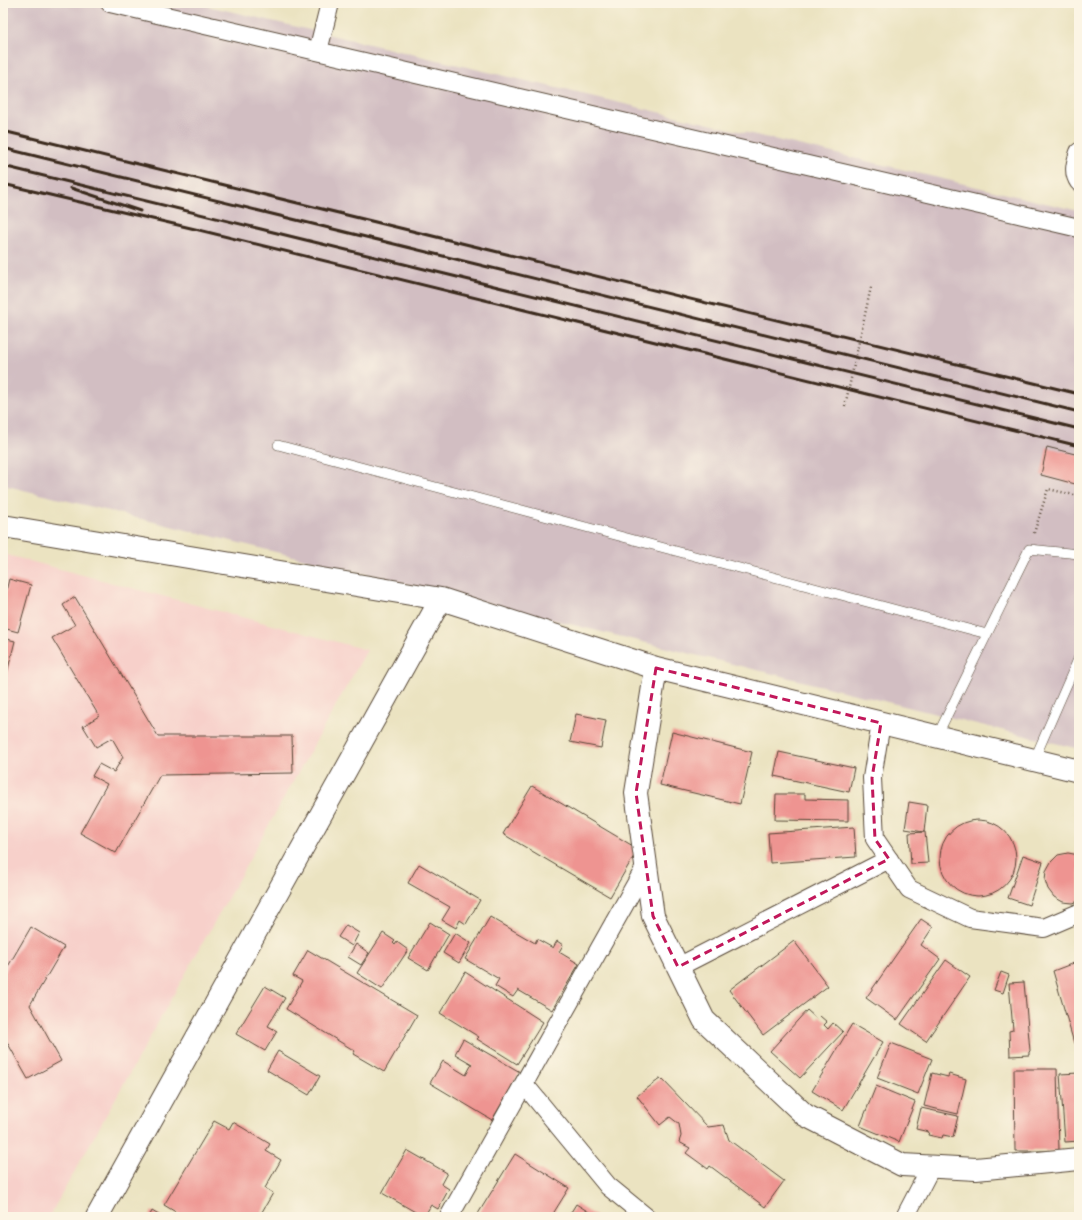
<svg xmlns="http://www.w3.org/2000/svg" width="1082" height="1220" font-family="Alegreya,serif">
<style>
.built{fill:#f7d0ca}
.industrial{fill:#d2bec2}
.building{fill:#ee9491}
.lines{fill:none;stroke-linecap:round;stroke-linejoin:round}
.lane-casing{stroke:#554636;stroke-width:10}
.street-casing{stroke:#554636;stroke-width:20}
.secondary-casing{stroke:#554636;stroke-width:24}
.path{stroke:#554636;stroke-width:2.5;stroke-dasharray:1 3;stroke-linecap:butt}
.lane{stroke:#fff;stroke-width:9}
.street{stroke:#fff;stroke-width:18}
.secondary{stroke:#fff;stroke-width:22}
.rail{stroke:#3b2a1e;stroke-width:3}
.path-bridge{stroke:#554636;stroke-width:2.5;stroke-dasharray:1 3;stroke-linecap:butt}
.marked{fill:none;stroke:#c2185b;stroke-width:3;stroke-dasharray:8 5;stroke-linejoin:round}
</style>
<rect width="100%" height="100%" fill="#fcf5e5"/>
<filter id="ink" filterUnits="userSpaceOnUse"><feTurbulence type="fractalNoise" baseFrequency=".025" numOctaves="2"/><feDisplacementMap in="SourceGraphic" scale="8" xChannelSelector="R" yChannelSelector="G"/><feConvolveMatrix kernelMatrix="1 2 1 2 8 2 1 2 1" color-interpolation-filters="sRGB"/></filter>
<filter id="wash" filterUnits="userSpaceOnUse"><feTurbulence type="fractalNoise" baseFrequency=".012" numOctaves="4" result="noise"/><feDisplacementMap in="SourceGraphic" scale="16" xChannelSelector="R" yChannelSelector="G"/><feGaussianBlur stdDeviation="0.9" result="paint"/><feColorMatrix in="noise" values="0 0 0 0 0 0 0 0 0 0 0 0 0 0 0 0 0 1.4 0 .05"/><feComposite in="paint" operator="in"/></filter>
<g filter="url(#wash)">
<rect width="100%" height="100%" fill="#ebe3c1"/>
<path class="built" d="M3 554 367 650 49 1217H3Z"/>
<path class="industrial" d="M3 3H195L1079 211V749L3 485Z"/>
<g id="blocks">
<path class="building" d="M1047 447 1079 455V485L1041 475Z
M9 579 31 585 18 632 3 628V603Z
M75 597 158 736H292L293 773 160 775 116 853 80 833 107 784 92 776 99 764 114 772 123 757 112 738 96 747 83 726 99 716 52 638 75 625 63 605Z
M3 638 15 641 4 685H3Z
M576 714 606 720 601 748 570 742Z
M672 732 752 752 740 804 660 785Z
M779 752 854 768 849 792 774 776Z
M532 786 638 849 610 897 503 834Z
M776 794H805V799L848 800V821L775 820Z
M909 802 927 805 924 832 905 829Z
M940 858a38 38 0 1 1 76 0a38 38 0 1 1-76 0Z
M854 827 856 857 770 863 768 833Z
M925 832 928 863 911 864 909 833Z
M1068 853 1079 855V901L1073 903 1063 902 1054 897 1048 889 1045 880 1046 871 1051 862 1058 855Z
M1023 855 1043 862 1029 905 1008 898Z
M419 864 480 900 466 924 460 920 456 928 442 920 450 907 408 883Z
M490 917 535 943 537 939 553 948 557 941 563 945 559 952 579 964 552 1010 518 990 513 997 495 986 499 979 465 959Z
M921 919 933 927 921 945 940 959 897 1020 866 998Z
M430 922 449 934 428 970 408 958Z
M346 925 359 933 352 946 338 937Z
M31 927 64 947 30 1005 61 1061 28 1079 3 1035V975Z
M383 933 395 941 393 943 395 945 397 942 408 950 382 989 357 973Z
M455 933 471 943 459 963 443 953Z
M794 941 828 986 763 1035 729 990Z
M356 944 369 953 361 965 348 957Z
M308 950 417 1015 384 1072 353 1054 355 1051 286 1009 302 981 293 976Z
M946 960 970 977 926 1041 901 1024Z
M1079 961V1041L1074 1043 1053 971Z
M465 972 543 1022 517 1064 477 1039 479 1037 440 1013Z
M1001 972 1009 975 1003 993 994 990Z
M1024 982 1030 1051 1029 1052V1055L1010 1056 1009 1031 1013 1030 1009 983Z
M265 986 285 998 268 1026 277 1031 265 1051 236 1034Z
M807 1010 817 1019 820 1016 827 1022 824 1025 828 1029 833 1023 843 1032 800 1078 770 1051Z
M852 1024 883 1042 843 1110 812 1091Z
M463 1039 520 1072 492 1120 430 1083 443 1061 466 1075 472 1064 455 1054Z
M891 1043 932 1059 918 1094 877 1078Z
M278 1051 320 1076 309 1095 267 1070Z
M1014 1069H1057L1059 1151H1015Z
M932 1073 948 1077 949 1074 966 1079 958 1114 924 1106Z
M1079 1073V1141L1065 1142 1060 1074Z
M661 1078 708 1127 724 1125 729 1140 784 1181 765 1207 710 1166 708 1169 686 1153 690 1148 679 1142 681 1136 679 1124 670 1117 660 1125 637 1096Z
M876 1086 915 1102 899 1142 860 1126Z
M921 1108 958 1116 953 1137 943 1135 942 1138 928 1135 929 1132 916 1129Z
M214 1121 229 1129 233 1122 270 1144 266 1151 281 1160 265 1188 273 1193 259 1217H177L179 1214 164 1205Z
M407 1150 447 1173 441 1184 449 1189 438 1209 431 1205 424 1217 382 1193Z
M515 1154 569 1188 551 1217H476Z
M576 1204 597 1217H568Z
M152 1211 162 1217H149Z"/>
</g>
</g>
<g filter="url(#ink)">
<use href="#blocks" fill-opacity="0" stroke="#554636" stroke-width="1"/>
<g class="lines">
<g class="lane-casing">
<path id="lane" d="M278 445 987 634
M937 736 1029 549 1079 554
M1034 760 1079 657"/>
</g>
<g class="street-casing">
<path id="street" d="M110 3 1079 228
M318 51 330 3
M1079 152C1076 162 1072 172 1079 182
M881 723 872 778 875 839 909 889 970 918 1044 928 1079 913
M678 967 889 859
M524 1084 608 1186 646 1217
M449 1217 646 866
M905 1217 931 1167"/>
</g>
<g class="secondary-casing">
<path id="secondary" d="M3 526 441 599 656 668 1079 771
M656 668 636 793 653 916 704 1020 805 1115 902 1165 976 1169 1079 1159
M97 1217 441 599"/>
</g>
<path class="path" d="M1034 533 1048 489 1079 496"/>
<use href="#lane" class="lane"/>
<use href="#street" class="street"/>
<use href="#secondary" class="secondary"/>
<path class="rail" d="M3 131 1079 394
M3 148 1079 412
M3 166 1079 429
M3 184 195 229 1079 446
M71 188 140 211"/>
<path class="path-bridge" d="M845 406 871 287"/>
</g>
</g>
<path class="marked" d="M656 668 881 723 872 778 875 839 889 859 678 967 653 916 636 793Z"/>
<rect width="1082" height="1220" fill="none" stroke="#fcf5e5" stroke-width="16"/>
</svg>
